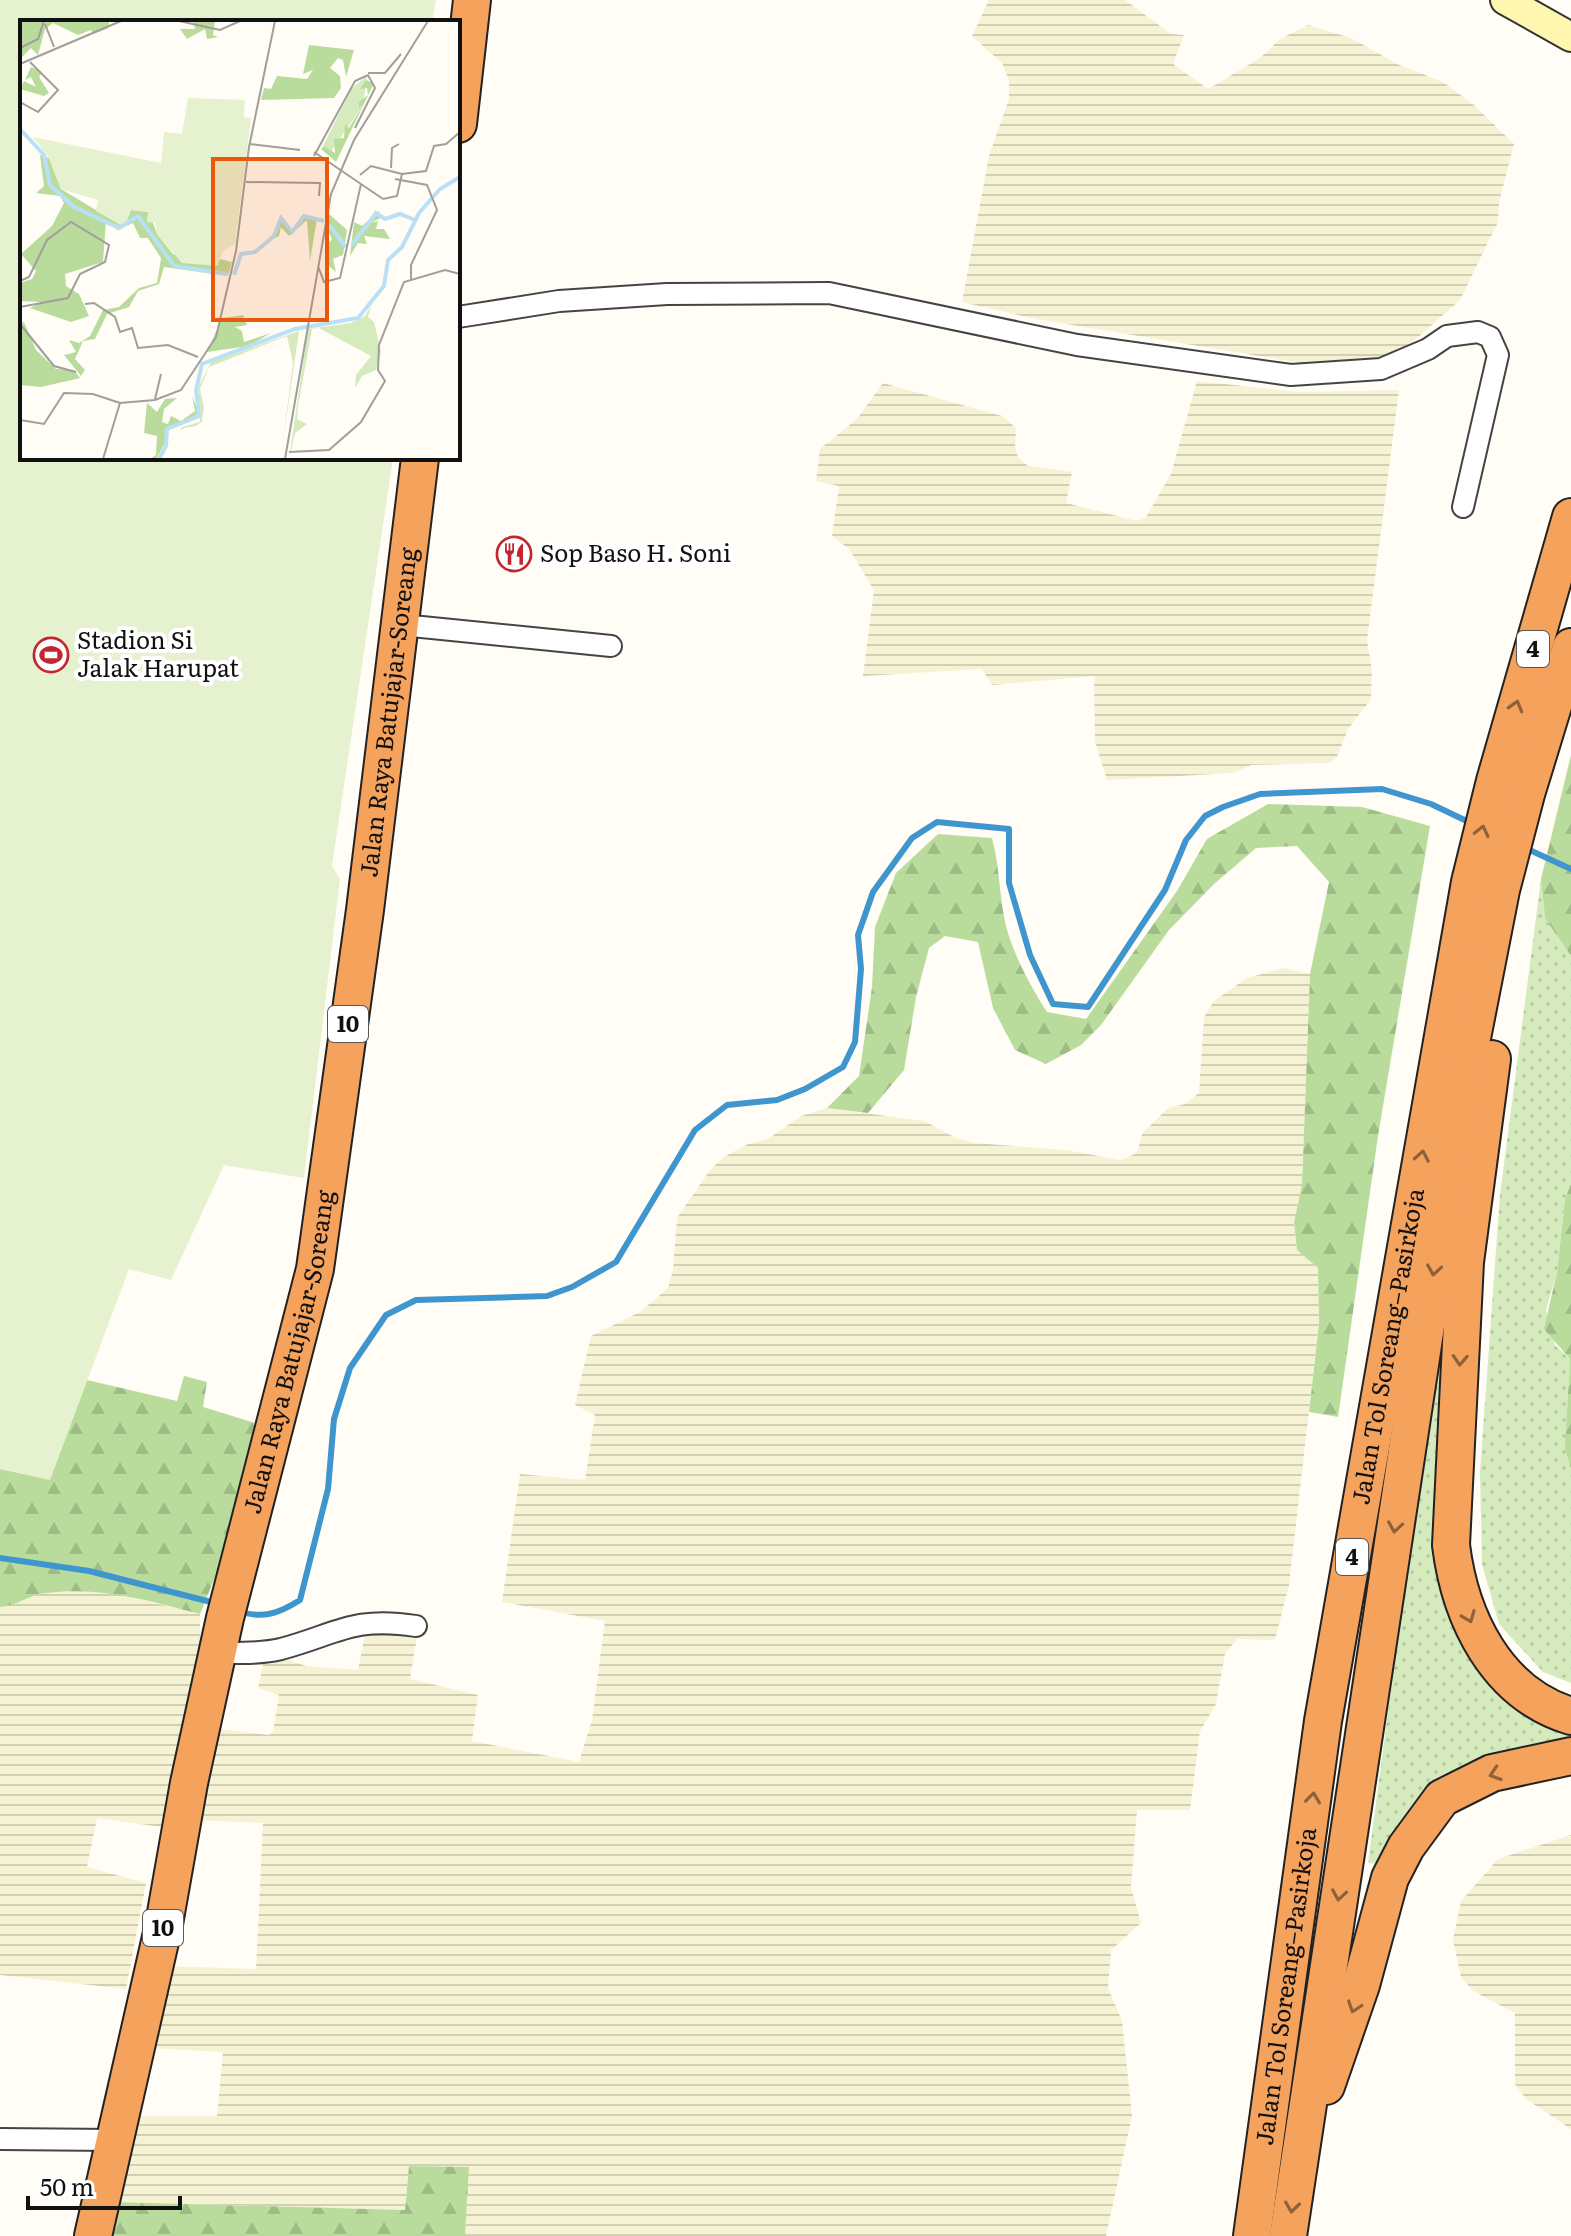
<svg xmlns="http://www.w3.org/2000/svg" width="1571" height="2236" font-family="Literata,serif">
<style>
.farmland{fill:url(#farmland-rules)}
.grass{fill:url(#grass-dots)}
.forest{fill:url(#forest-firs)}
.pitch{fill:#e6f2cf}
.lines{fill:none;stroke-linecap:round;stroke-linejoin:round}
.stream{stroke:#3f96cf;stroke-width:6}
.street-casing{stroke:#444;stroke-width:24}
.secondary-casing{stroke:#333;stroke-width:32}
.highway-casing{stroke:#222;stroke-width:40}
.street{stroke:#fff;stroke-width:20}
.secondary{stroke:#fff6b0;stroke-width:28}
.highway{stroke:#f5a25d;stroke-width:36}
.oneway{stroke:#8e613b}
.labels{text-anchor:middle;stroke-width:8;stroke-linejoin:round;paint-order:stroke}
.shield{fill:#fff;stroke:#585858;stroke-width:2}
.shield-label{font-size:22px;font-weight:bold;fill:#111}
.poi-label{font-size:24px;fill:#111;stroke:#fff;text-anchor:start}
.street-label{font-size:24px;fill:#111;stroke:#fff}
.inset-river{fill:none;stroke:#b9e0f7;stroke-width:4}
.inset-road{fill:none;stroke:#a09f9a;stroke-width:2}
.view{fill:#e8590c;fill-opacity:0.15;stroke:#e8590c;stroke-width:4}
.inset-edge{fill:none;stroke:#111;stroke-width:4}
</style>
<defs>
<pattern id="farmland-rules" width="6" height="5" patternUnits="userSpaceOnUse" patternTransform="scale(2)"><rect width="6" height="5" fill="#f6f3d4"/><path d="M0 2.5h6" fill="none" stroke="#d2cfb5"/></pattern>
<pattern id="grass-dots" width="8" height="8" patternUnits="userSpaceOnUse" patternTransform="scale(2)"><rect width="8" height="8" fill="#d5ebbd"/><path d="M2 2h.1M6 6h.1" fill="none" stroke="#b6c8a1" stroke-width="1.8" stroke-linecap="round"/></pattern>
<pattern id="forest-firs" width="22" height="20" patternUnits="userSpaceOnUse" patternTransform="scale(2)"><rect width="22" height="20" fill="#b9dc9c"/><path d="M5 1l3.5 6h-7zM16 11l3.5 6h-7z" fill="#9ebc85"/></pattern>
</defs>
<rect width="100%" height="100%" fill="#fffdf5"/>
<path class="farmland" d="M989 0H1125L1171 34 1184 35 1173 64 1208 89 1260 58 1280 39 1308 25 1351 38 1397 64 1443 82 1474 105 1514 144 1499 202 1498 222 1460 300 1393 359 1313 365 1031 318 962 302 989 156 1009 99V80L1002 63 972 36Z
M1197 381 1298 392 1399 390 1367 640 1372 670 1371 699 1348 729 1337 757 1329 763 1251 765 1233 773 1107 780 1095 741 1094 676 992 685 982 669 863 676 874 590 849 549 832 536 839 486 816 481 820 449 857 419 883 383 1002 416 1016 428 1015 448 1018 457 1028 466 1072 472 1066 503 1137 521 1146 517 1171 474Z
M1284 968 1310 974 1302 1185 1294 1222 1297 1250 1318 1268 1319 1323 1289 1585 1275 1640 1237 1639 1225 1654 1216 1704 1200 1731 1190 1810H1137L1131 1887 1141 1923 1111 1950 1108 1988 1122 2021 1132 2116 1106 2236H465L468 2167 409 2166 405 2210 114 2202 133 2116H217L223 2052 150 2048 166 1966 256 1969 263 1823 192 1820 211 1728 269 1735 273 1731 279 1695 258 1688 265 1656 284 1658 306 1666 358 1670 366 1629 418 1631 410 1679 478 1695 472 1741 579 1762 592 1720 605 1621 502 1602 520 1474 585 1480 595 1415 575 1405 591 1336 640 1312 668 1288 673 1270 677 1218 710 1170 724 1157 748 1144 768 1139 801 1116 827 1108 924 1121 956 1138 974 1143 1066 1150 1121 1160 1137 1153 1142 1134 1168 1108 1185 1104 1199 1093 1204 1017 1214 1001 1247 978Z
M81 1590 117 1594 200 1614V1642L162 1827 97 1818 87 1867 146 1883 126 1989 0 1975V1607L43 1593Z
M1571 1835V2129L1526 2099 1515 2084V2013L1473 1991 1461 1977 1453 1940 1461 1901 1498 1859Z"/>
<path class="grass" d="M1541 879 1545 918 1571 956V1184L1565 1199 1557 1272 1546 1310 1555 1345 1570 1359 1566 1443 1571 1465V1683L1543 1672 1499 1624 1482 1564 1480 1472 1500 1195Z
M1434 1366H1443C1439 1495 1404 1691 1571 1729V1743C1515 1751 1451 1758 1412 1805 1398 1822 1389 1845 1378 1864L1368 1863Z"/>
<path class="forest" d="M1571 755V956L1545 918 1541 879Z
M1268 804 1362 807 1430 826 1378 1136 1338 1417 1309 1412 1319 1323 1318 1268 1297 1250 1294 1222 1302 1185 1310 974 1329 882 1297 846 1256 848 1214 884 1169 930 1101 1025 1081 1045 1046 1064 1015 1050 993 1008 978 942 945 936 929 948 916 997 904 1070 868 1113 827 1108 859 1076 872 987 875 927 896 873 938 834 992 838C1000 867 999 897 1006 926 1014 956 1030 985 1047 1012L1086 1019 1177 891 1207 839Z
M1571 1184V1468L1565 1449 1570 1359 1544 1329 1557 1272 1565 1199Z
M184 1376 207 1382 203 1407 255 1423 220 1565 200 1614C149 1601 100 1586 47 1593 31 1594 16 1606 0 1607V1469L50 1479 87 1380 177 1401Z
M409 2166 469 2167 465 2236H109L114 2202 405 2210Z"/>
<path class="pitch" d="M0 0H436L432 22H22V458H393L332 866 340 879 304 1178 224 1165 171 1280 129 1269 50 1480 0 1469Z"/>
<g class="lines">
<path class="stream" d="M1523 847 1571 869
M0 1558 89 1571 215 1603
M237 1611C263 1619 278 1614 300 1600L328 1489 334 1419 350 1368 386 1315 416 1300 547 1296 572 1287 616 1262 695 1130 727 1105 777 1100 805 1089 843 1067 855 1042 861 969 858 935 873 892 912 838 937 822 1009 829V883L1030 955 1053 1004 1088 1007 1165 890 1186 840 1205 816 1223 807 1260 794 1382 789 1431 804 1473 824"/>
<g class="street-casing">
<path id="street" d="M458 317 559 301 667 294 829 293 1077 345 1291 375 1381 369 1428 349 1447 336 1478 332 1490 337 1498 355 1463 507
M402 625 611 646
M217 1653C238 1653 260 1654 281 1649 337 1634 353 1616 416 1626
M0 2139 114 2140"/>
</g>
<g class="secondary-casing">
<path id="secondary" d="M1505 0 1571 37"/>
</g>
<g class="highway-casing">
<g id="highway">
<path d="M458 124 472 0"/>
<path d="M1492 1059 1465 1262 1451 1545C1460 1618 1496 1693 1571 1716"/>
<path d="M1326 2086 1361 1985 1390 1878 1406 1847 1442 1798 1492 1773 1571 1756"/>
<path id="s1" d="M93 2236 164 1924 189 1783 225 1618 315 1269 365 910 420 458"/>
<path id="s2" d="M1252 2236 1323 1721 1470 882 1495 781 1571 517"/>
<path d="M1288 2236 1461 1094 1501 890 1526 794 1571 647"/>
</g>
</g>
<use href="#street" class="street"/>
<use href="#secondary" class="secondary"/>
<use href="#highway" class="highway"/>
</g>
<defs><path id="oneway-chevron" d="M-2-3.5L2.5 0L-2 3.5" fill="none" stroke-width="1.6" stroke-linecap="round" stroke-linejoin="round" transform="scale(2)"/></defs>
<g class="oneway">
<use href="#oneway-chevron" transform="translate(1516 706) rotate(-74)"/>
<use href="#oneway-chevron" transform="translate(1482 831) rotate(-77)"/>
<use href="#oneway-chevron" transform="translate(1422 1156) rotate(-80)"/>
<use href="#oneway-chevron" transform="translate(1434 1270) rotate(99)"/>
<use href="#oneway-chevron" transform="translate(1460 1360) rotate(93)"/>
<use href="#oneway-chevron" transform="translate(1395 1527) rotate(99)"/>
<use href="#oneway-chevron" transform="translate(1469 1617) rotate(68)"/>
<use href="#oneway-chevron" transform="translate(1495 1774) rotate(162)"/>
<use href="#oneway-chevron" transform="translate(1313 1798) rotate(-83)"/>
<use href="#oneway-chevron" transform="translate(1339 1895) rotate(99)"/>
<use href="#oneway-chevron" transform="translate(1354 2007) rotate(109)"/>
<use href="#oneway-chevron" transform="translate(1292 2207) rotate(98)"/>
</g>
<defs>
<g id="restaurant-ring" transform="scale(1.8)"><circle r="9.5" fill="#fff" stroke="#c4262e" stroke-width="1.5"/><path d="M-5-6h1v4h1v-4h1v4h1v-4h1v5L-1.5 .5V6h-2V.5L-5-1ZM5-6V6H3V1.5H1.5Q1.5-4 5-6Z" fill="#c4262e"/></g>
<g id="stadium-ring" transform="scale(1.8)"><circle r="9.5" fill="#fff" stroke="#c4262e" stroke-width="1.5"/><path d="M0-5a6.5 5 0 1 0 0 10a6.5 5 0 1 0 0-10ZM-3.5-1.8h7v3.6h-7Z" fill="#c4262e"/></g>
</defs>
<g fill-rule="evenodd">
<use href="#restaurant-ring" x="514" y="554"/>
<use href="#stadium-ring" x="51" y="655"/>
</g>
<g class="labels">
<g class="shield">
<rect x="1517" y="631" width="32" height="36" rx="6"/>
<rect x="328" y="1006" width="40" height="36" rx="6"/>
<rect x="1336" y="1539" width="32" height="36" rx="6"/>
<rect x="143" y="1910" width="40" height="36" rx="6"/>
</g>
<g class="shield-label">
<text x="1533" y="657">4</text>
<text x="348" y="1032">10</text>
<text x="1352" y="1565">4</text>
<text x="163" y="1936">10</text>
</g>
<g class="poi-label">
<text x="540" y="562">Sop Baso H. Soni</text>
<text x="77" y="649">Stadion Si<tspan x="77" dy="28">Jalak Harupat</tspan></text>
</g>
<g class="street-label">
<text dy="8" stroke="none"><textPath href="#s1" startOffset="1554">Jalan Raya Batujajar-Soreang</textPath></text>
<text dy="8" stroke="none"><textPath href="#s2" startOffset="900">Jalan Tol Soreang–Pasirkoja</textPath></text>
<text dy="8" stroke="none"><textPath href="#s1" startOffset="906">Jalan Raya Batujajar-Soreang</textPath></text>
<text dy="8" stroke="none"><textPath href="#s2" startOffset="252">Jalan Tol Soreang–Pasirkoja</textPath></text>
</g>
</g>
<g transform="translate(20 20)">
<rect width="440" height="440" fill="#fffdf5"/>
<path d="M347 56 343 85 310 133 303 126 332 68ZM352 284 348 297 354 302 361 332 356 350 342 356 335 368 336 355 351 336 299 308 292 309 278 386 277 399 287 404 275 413 269 439 288 309 331 303 345 296ZM279 311 262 428 273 343 267 316 189 347 180 369 184 387 182 402 176 406 164 408 160 411 162 407 180 402 178 368 191 342Z" fill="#d5ebbd"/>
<path d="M0 1H99L89 2V8L73 14 71 10 58 15 33 3 25 9 18 35 11 28 2 37ZM173 1H195L193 15 198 17 187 19 185 9 167 19 160 9H175ZM289 25 334 30 326 57 323 40 318 38 310 48 320 56 321 68 314 78 241 80 244 68 251 69 257 56 287 59 293 50 283 54ZM11 47 22 52 19 57 29 73 24 76 0 69 4 61 16 67 11 57 5 60ZM346 60 354 63 316 142 301 129 304 126 315 133 314 119 324 118 325 104 329 108 343 85 339 88V82L348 75 347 68 340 69ZM20 135 29 138 41 169 99 204 105 205 111 190 129 192 137 214 153 234 197 246 200 239 212 242 208 256 144 247 139 264 118 271 109 287 87 294 75 319 63 321 55 339 65 350 61 356 44 335 56 332 49 320 59 323 70 316 83 290 99 287 119 268 137 263 141 238 128 218H120L113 203 97 210 86 200 83 242 45 254 46 266 59 274 69 296 51 302 10 288 21 282 0 281V263L12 259 16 251 1 234 32 206 44 183 40 176 16 173 24 166ZM322 155 309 194 327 210 323 235 313 239 316 252 306 244V226L312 219 305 205ZM359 191 361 198 350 203 358 201 356 209H364L370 219 344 216 347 224 338 223 330 236 334 202 342 206ZM285 197 297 199 290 241 287 200 269 216 261 207 259 216 253 219 261 199 272 213ZM223 295 227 305 215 307 222 311 224 322 251 313 229 326 187 332 202 298ZM4 302 16 330 36 349 54 350 60 358 21 367 0 365V304ZM172 376 178 391 175 399 146 408 145 423 136 439H130L136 435 137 416 124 413 127 383 137 392 145 379 157 378 144 389 142 402 148 404 151 396 161 401 175 391Z" fill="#b9dc9c"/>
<path d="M168 78 225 80 224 97 231 98 215 224 203 231 197 246 162 243 137 214 135 203 127 202 128 192 111 190 105 205 99 204 76 191 78 180 41 169 29 138 13 117 141 143 144 112 162 114Z" fill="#e6f2cf"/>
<path class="inset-river" d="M0 109 24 135 30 165 54 187 99 208 118 196 154 246 208 254M309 205 326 227M332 225 356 193 365 199 380 194 395 200M214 255 221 234 235 232 254 216 261 198 272 212 284 196 304 201M139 439 146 426 147 409 179 396 176 370 182 344 275 309 338 298 364 266 368 240 382 227 399 193 420 169 440 157"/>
<path class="inset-road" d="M43 1H81M159 1 200 10 220 1M25 4 34 27M0 28 18 19 24 1M0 44 101 1M348 53H365L381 34M0 82 18 92 38 70 10 42M230 124 280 130M294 132 363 179M294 136 335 61 348 55 355 68 335 108M371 148 372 128 379 124M340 155 351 146 382 154M375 159 407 165 417 190 391 245V260M226 162 300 163 299 176M363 179 377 176 382 154 406 151 414 126 426 124 440 112M298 246 304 262 320 258 341 164M0 261 9 257 27 220 51 202 89 225 85 242 60 254 48 278 0 287M65 284 74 283 95 297 100 312 112 308 118 328 148 325 178 337M0 304 34 346 56 352M135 379 141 354M0 400 24 404 44 373 73 374 100 383M269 432 309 430 341 402 365 361 358 350 359 325 384 262 425 250 440 254M83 439 100 383 135 380 161 370 196 317 216 231 229 127 255 1M265 439 311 174 334 120 408 1"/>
<path class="view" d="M193 139H307V300H193Z"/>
<rect width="440" height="440" class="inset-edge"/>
</g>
<path d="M28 2196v12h152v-12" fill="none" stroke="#111111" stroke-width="4"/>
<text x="40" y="2196" font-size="24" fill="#111111" stroke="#ffffff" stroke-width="6" paint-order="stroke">50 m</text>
</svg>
